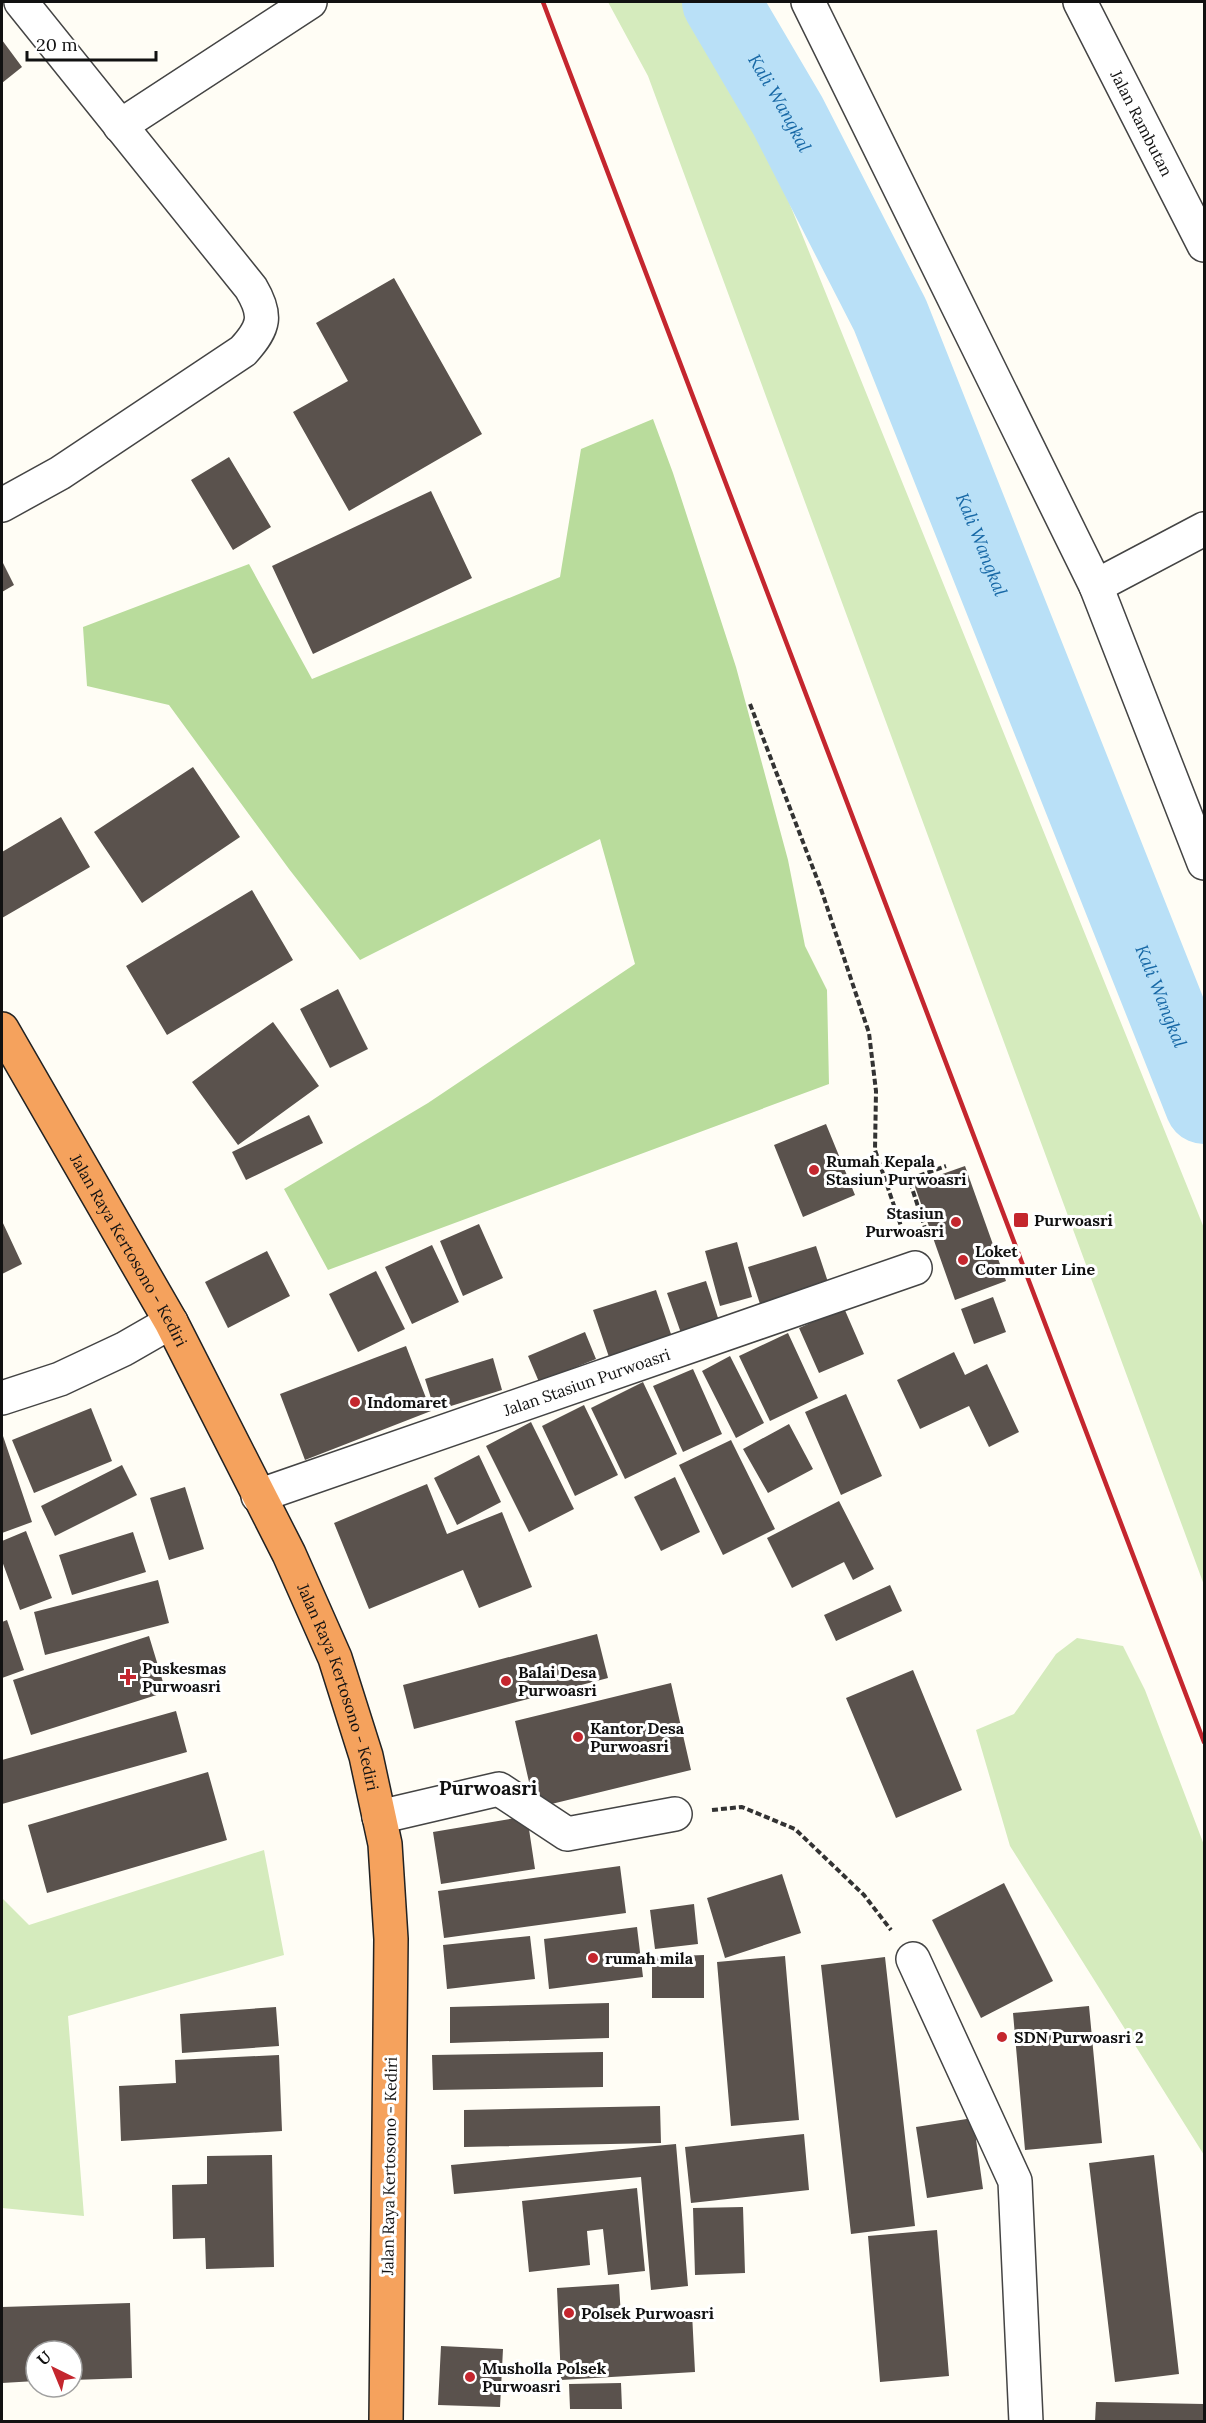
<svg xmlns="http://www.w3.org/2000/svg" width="1206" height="2423" font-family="Lora,serif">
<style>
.green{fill:#d5ebbd}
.forest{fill:#b9dc9c}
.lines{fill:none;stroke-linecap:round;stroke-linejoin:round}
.river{stroke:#b9e0f7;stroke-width:78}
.building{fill:#5a524d}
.minor-casing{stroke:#444;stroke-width:36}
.highway-casing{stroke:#222;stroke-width:36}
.path{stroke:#333;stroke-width:4;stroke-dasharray:6 3;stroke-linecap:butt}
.minor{stroke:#fff;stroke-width:33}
.highway{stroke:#f5a25d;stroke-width:33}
.rail{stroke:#c4262e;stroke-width:4.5}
.poi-dot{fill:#c4262e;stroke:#fff;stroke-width:2}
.labels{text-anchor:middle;stroke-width:6;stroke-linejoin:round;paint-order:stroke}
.street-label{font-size:16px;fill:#111;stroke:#fff}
.poi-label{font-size:16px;font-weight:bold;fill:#111;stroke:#fff;text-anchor:start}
.water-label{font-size:18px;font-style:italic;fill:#1768a6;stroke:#fff}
.quarter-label{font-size:20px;font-weight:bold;fill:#111;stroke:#fff}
</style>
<rect width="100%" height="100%" fill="#fffdf5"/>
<path class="green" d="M608 2H708L1204 1228V1585L648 76Z
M1077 1638 1123 1646 1145 1690 1204 1845V2155L1010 1846 976 1730 1014 1714 1056 1654Z
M264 1850 284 1955 68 2016 84 2216 2 2208V1898L29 1925Z"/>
<path class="forest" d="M653 419 673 473 736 667 788 860 805 946 827 990 829 1084 328 1270 284 1189 428 1103 635 964 600 839 360 960 289 869 169 705 87 686 83 627 249 564 312 679 560 577 581 449Z"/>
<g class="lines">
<path class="river" id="s1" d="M721 2 788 116 890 315 1204 1105"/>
</g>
<path class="building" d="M2 40 22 67 2 83Z
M394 278 482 434 349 511 293 412 348 381 316 323Z
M229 457 271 527 233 550 191 480Z
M431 491 472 578 313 654 272 566Z
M2 561 14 585 2 592Z
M193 767 240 837 142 903 94 832Z
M61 817 90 867 2 918V852Z
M252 890 293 960 167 1035 126 966Z
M338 989 368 1049 330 1068 300 1009Z
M273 1022 319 1086 238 1145 192 1082Z
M309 1115 323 1143 246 1180 232 1152Z
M826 1124 855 1195 803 1217 774 1145Z
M965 1166 1006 1281 955 1300 914 1184Z
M2 1221 22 1264 2 1274Z
M479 1224 503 1278 463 1296 440 1241Z
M737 1242 752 1297 720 1306 705 1251Z
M432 1245 459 1302 412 1324 385 1267Z
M816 1246 829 1285 761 1307 748 1267Z
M267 1251 290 1296 228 1328 205 1282Z
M376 1271 405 1329 358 1352 329 1294Z
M706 1281 719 1321 681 1333 667 1293Z
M656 1290 672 1337 609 1357 593 1310Z
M993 1297 1006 1332 974 1344 961 1309Z
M844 1308 864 1354 819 1373 799 1328Z
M585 1332 596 1359 539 1382 528 1356Z
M788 1333 818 1398 770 1421 739 1356Z
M406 1346 431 1411 305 1460 280 1394Z
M954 1352 965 1375 987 1364 1019 1432 989 1447 969 1406 920 1429 897 1380Z
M730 1356 764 1423 736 1438 702 1371Z
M493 1358 502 1390 435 1411 425 1379Z
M693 1369 722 1434 683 1452 653 1386Z
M643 1382 677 1454 625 1479 591 1408Z
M846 1394 882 1476 841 1495 805 1412Z
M584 1405 618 1475 575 1496 542 1426Z
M91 1408 112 1461 34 1493 12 1440Z
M531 1422 574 1509 529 1532 486 1446Z
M789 1424 813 1469 768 1493 743 1449Z
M2 1433 32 1522 2 1533Z
M731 1440 775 1529 723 1555 679 1465Z
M479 1455 501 1502 457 1525 434 1478Z
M122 1465 137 1495 55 1536 41 1506Z
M675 1477 700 1532 661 1551 634 1497Z
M427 1484 447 1534 502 1512 532 1587 479 1608 463 1570 369 1609 334 1523Z
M185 1487 204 1549 169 1560 150 1498Z
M839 1501 874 1569 853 1580 844 1562 792 1588 767 1538Z
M26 1531 52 1598 20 1610 2 1561V1541Z
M133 1532 146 1572 72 1595 59 1555Z
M158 1580 169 1623 45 1655 34 1612Z
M890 1585 902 1611 836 1641 824 1615Z
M7 1620 24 1670 2 1678V1622Z
M597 1634 608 1678 414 1729 403 1685Z
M149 1636 166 1692 31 1735 13 1680Z
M913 1670 962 1790 896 1818 846 1698Z
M671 1683 691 1770 535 1808 515 1721Z
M176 1711 187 1752 2 1804V1760Z
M208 1772 227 1840 47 1893 28 1825Z
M527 1816 535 1869 441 1884 433 1832Z
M620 1866 626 1913 444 1938 438 1891Z
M782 1874 801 1933 725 1958 707 1898Z
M1004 1883 1053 1981 981 2018 932 1920Z
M694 1904 698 1944 655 1949 650 1910Z
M637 1927 643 1977 549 1989 544 1939Z
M530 1936 535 1979 447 1989 443 1945Z
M704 1955V1998H652V1957Z
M785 1956 799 2120 731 2126 717 1962Z
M885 1957 915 2226 851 2234 821 1965Z
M609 2003V2038L450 2043V2007Z
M1089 2006 1102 2143 1025 2150 1013 2013Z
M276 2007 279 2046 182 2053 180 2014Z
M603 2052V2087L433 2090 432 2055Z
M279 2055 282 2131 121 2141 119 2086 176 2083 175 2060Z
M660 2106 661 2143 464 2147V2110Z
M973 2118 983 2189 927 2198 916 2127Z
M804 2134 809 2190 691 2203 685 2147Z
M676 2144 688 2286 651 2290 641 2177 454 2194 451 2165Z
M272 2155 274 2267 206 2269 205 2238 173 2239 172 2185 207 2184V2156Z
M1154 2155 1179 2374 1115 2382 1089 2163Z
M637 2188 645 2271 608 2275 603 2229 587 2231 590 2265 529 2272 522 2201Z
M743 2207 745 2273 695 2275 693 2208Z
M937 2230 949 2376 880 2382 868 2236Z
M619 2284 621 2317 692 2313 695 2372 561 2380 557 2288Z
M130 2303 132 2378 72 2380V2351H36V2381L2 2383V2307Z
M441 2346 503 2349 500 2407 438 2405Z
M621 2383 622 2409H570L569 2384Z
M1096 2402 1204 2404V2422H1095Z"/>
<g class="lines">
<g class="minor-casing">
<g id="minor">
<path d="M808 2 1096 586 1204 863"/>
<path id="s2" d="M1080 2 1204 245"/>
<path d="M120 126 310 2"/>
<path d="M2 505 60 473 243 351C265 327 267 315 251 288L21 2"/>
<path d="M1096 586 1204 529"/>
<path d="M2 1398 60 1379 124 1349 171 1322"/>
<path id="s3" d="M258 1496 915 1268"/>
<path d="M379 1817 499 1789 567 1834 675 1814"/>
<path d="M913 1959 1015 2181 1026 2422"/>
</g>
</g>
<g class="highway-casing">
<g id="highway">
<path id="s4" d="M2 1029 171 1322 289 1554 335 1658 366 1756 385 1844 391 1939 386 2422"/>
</g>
</g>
<path class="path" d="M750 704 821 889 869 1033 876 1091 875 1150 903 1232
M926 1231 910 1182 913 1178 946 1166
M712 1810 742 1807 795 1829 864 1895 891 1930"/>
<use href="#minor" class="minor"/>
<use href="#highway" class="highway"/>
<path class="rail" d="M543 2 1204 1742"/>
</g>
<g class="poi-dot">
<circle cx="814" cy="1170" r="6"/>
<rect x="1013" y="1212" width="16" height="16" rx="3"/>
<circle cx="956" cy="1222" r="6"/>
<circle cx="963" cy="1260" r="6"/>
<circle cx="355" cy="1402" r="6"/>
<path d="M125 1668h6v6h6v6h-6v6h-6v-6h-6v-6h6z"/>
<circle cx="506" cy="1681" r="6"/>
<circle cx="578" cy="1737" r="6"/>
<circle cx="593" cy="1958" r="6"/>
<circle cx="1002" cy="2037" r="6"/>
<circle cx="569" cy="2313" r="6"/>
<circle cx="470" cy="2377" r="6"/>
</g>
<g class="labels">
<g class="street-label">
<text dy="6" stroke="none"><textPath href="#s2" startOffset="136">Jalan Rambutan</textPath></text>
<text dy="6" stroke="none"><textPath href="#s4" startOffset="255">Jalan Raya Kertosono - Kediri</textPath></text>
<text dy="6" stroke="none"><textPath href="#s3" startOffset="348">Jalan Stasiun Purwoasri</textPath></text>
<text dy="6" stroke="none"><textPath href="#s4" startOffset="741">Jalan Raya Kertosono - Kediri</textPath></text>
<text transform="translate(389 2166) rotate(-89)" y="6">Jalan Raya Kertosono - Kediri</text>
</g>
<g class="poi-label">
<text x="826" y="1167">Rumah Kepala<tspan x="826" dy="18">Stasiun Purwoasri</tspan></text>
<text x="944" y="1219" text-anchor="end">Stasiun<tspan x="944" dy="18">Purwoasri</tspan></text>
<text x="1034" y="1226">Purwoasri</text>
<text x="975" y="1257">Loket<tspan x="975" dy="18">Commuter Line</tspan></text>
<text x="367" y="1408">Indomaret</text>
<text x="142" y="1674">Puskesmas<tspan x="142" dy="18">Purwoasri</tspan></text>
<text x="518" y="1678">Balai Desa<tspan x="518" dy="18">Purwoasri</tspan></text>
<text x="590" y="1734">Kantor Desa<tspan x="590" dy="18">Purwoasri</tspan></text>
<text x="605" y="1964">rumah mila</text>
<text x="1014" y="2043">SDN Purwoasri 2</text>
<text x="581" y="2319">Polsek Purwoasri</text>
<text x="482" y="2374">Musholla Polsek<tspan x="482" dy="18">Purwoasri</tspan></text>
</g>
<g class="water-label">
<text dy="6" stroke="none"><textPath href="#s1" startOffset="117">Kali Wangkal</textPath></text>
<text dy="6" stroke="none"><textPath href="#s1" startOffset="603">Kali Wangkal</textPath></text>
<text dy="6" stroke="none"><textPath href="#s1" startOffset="1089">Kali Wangkal</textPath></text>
</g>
<g class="quarter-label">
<text x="488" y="1795">Purwoasri</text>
</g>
</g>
<rect width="1206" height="2423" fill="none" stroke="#111111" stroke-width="6"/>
<g transform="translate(54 2369) rotate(317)"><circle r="28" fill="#ffffff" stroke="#a0a0a0" stroke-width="1.5"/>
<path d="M0-4.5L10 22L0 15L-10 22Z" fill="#c4262e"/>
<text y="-9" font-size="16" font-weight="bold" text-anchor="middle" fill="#111111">U</text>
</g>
<path d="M27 51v9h129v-9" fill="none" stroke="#111111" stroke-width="3"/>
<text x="36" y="51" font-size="18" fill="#111111" stroke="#ffffff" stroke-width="4.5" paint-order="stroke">20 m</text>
</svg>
